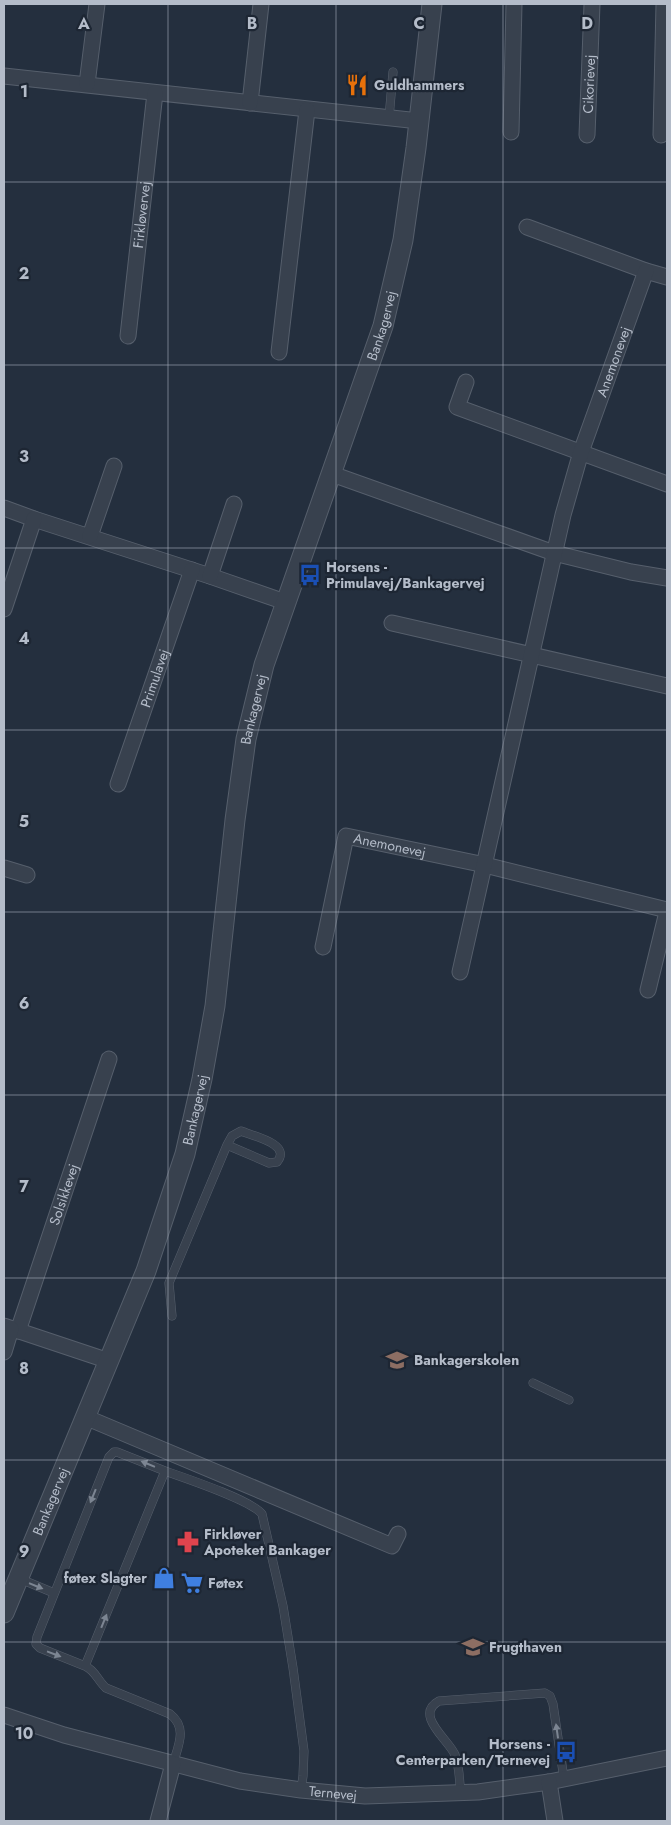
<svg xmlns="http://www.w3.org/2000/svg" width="671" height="1825" font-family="Jost,sans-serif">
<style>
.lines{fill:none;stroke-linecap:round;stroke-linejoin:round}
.service-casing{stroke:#565f6c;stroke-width:9}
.minor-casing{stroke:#565f6c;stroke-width:17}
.tertiary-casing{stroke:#565f6c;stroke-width:21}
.service{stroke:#38414e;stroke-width:8}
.minor{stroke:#38414e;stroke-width:15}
.tertiary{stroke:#38414e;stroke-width:19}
.oneway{fill:#7c8592}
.grid{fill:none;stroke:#b4bcc9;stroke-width:1;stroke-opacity:0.55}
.labels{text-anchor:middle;stroke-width:4.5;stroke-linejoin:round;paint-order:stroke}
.street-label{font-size:14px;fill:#b4bcc9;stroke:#1d2633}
.poi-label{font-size:14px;font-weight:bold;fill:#b4bcc9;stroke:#1d2633;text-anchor:start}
.grid-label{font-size:16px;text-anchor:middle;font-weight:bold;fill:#b4bcc9;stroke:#1d2633;stroke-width:4.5;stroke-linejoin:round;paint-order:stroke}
</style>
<rect width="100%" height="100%" fill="#242f3e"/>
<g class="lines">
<g class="service-casing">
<path id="service" d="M389 118 393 72
M172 1316 169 1283 227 1145 232 1136 241 1131C253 1136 292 1144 277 1162L269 1163 227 1145
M533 1383 569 1400
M165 1471C185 1478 251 1500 262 1514L283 1606 293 1668 304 1751 303 1776 301 1790
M18 1578 54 1593
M85 1666 165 1471 117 1452H114L109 1457 37 1637 36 1644 40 1648 85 1666C95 1670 98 1681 106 1688L170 1714C188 1728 178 1746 173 1764
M461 1794C459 1781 460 1767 455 1755 450 1741 413 1715 439 1701L545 1693 550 1696 553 1704 564 1779"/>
</g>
<g class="minor-casing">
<g id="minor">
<path d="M4 76 419 121"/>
<path d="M87 84 97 4"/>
<path d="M250 103 261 4"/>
<path d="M511 132 514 4"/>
<path id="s1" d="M587 135 592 4"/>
<path d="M661 135 664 4"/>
<path d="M527 227 646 271 667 277"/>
<path id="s2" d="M128 336 155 93"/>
<path d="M279 352 307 110"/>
<path d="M466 382 457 407 667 484"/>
<path d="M332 474 554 553 631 572 667 578"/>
<path d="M4 508 34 519 210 576 285 602"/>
<path d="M90 536 114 466"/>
<path d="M210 576 234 504"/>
<path d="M4 609 34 519"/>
<path d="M392 623 667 686"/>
<path id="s3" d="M118 784 192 570"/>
<path d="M4 868 27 875"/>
<path id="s4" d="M323 947 346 836 485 865 667 910"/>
<path id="s5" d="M460 972 563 515 581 452 646 271"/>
<path d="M648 990 667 912"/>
<path d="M4 1326 109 1361"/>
<path id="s6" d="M18 1331 109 1059"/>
<path d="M4 1352 11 1329"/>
<path d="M85 1417 392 1546 398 1534"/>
<path id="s7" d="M4 1715 64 1735 240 1781 301 1790 365 1796 478 1792 549 1782 667 1758"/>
<path d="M549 1782 555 1821"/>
<path d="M158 1821 173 1764"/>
</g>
</g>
<g class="tertiary-casing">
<g id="tertiary">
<path id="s8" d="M4 1613 146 1271 185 1154 202 1079 215 1006 235 820 246 739 264 665 383 326 403 240 416 148 432 4"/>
</g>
</g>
<use href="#service" class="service"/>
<use href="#minor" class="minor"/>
<use href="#tertiary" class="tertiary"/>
</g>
<defs><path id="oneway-solid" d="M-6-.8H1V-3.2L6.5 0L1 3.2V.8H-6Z" transform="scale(1.25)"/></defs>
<g class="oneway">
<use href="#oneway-solid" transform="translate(148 1464) rotate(-158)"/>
<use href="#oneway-solid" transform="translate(93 1496) rotate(112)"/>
<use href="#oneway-solid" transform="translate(36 1586) rotate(22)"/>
<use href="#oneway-solid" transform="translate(104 1621) rotate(-68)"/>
<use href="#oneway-solid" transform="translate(54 1654) rotate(21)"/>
<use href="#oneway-solid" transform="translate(557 1731) rotate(-98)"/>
</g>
<path class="grid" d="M168 4V1821M336 4V1821M503 4V1821M4 182H667M4 365H667M4 548H667M4 730H667M4 912H667M4 1095H667M4 1278H667M4 1460H667M4 1642H667"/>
<defs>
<g id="restaurant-bare" transform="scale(1.725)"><path d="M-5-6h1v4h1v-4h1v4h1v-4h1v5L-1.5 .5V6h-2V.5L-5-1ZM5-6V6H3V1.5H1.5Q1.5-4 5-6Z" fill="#e8710a" stroke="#1d2633" stroke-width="2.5" paint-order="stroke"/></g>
<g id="bus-bare" transform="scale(1.725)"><path d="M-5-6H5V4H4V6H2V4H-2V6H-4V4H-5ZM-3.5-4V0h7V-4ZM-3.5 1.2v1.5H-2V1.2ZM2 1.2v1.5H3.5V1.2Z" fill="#1a4fb4" stroke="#1d2633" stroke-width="2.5" paint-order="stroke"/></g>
<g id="school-bare" transform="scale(1.725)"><path d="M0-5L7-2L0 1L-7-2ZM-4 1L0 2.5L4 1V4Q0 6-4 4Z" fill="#8d6e63" stroke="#1d2633" stroke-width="2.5" paint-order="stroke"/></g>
<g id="pharmacy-bare" transform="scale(1.725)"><path d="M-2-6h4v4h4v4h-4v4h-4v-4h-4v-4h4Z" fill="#e0444e" stroke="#1d2633" stroke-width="2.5" paint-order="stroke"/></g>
<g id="shop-bare" transform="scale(1.725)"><path d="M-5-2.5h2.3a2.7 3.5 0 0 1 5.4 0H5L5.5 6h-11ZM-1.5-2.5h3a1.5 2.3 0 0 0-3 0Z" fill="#3f7fe0" stroke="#1d2633" stroke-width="2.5" paint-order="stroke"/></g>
<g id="supermarket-bare" transform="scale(1.725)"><path d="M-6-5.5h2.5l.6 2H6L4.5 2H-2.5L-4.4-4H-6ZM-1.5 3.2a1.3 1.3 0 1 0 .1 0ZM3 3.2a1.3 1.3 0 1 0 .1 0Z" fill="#3f7fe0" stroke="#1d2633" stroke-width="2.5" paint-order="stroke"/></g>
</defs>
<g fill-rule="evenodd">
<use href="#restaurant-bare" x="357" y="85"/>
<use href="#bus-bare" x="310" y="575"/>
<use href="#school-bare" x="397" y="1360"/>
<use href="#pharmacy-bare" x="188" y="1542"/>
<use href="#shop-bare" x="164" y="1578"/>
<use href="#supermarket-bare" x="192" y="1583"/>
<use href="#school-bare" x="473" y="1647"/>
<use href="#bus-bare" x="566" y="1752"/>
</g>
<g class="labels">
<g class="street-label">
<text dy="5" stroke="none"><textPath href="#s1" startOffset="51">Cikorievej</textPath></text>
<text dy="5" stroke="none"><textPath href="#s2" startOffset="122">Firkløvervej</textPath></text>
<text dy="5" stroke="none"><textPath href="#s8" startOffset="1349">Bankagervej</textPath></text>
<text dy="5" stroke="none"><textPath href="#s5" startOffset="630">Anemonevej</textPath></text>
<text dy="5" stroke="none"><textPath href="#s3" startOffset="112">Primulavej</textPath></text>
<text dy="5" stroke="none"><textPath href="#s8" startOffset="944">Bankagervej</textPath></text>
<text dy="5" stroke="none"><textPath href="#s4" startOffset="158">Anemonevej</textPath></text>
<text dy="5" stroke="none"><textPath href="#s8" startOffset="539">Bankagervej</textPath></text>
<text dy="5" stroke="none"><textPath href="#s6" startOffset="144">Solsikkevej</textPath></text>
<text dy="5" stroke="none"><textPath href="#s8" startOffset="121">Bankagervej</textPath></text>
<text dy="5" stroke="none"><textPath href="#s7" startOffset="339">Ternevej</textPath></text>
</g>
<g class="poi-label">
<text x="374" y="90">Guldhammers</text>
<text x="326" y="572">Horsens -<tspan x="326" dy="16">Primulavej/Bankagervej</tspan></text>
<text x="414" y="1365">Bankagerskolen</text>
<text x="204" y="1539">Firkløver<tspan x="204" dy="16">Apoteket Bankager</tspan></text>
<text x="147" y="1583" text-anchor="end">føtex Slagter</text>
<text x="208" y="1588">Føtex</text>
<text x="489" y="1652">Frugthaven</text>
<text x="550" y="1749" text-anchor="end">Horsens -<tspan x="550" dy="16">Centerparken/Ternevej</tspan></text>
</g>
</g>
<g class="grid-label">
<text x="84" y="29">A</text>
<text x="252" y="29">B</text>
<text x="419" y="29">C</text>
<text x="587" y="29">D</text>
<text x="24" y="97">1</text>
<text x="24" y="279">2</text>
<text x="24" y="462">3</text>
<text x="24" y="644">4</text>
<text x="24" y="827">5</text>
<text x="24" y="1009">6</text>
<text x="24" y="1192">7</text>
<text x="24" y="1374">8</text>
<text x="24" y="1557">9</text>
<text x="24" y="1739">10</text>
</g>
<rect width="671" height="1825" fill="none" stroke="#b4bcc9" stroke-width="10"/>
</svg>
